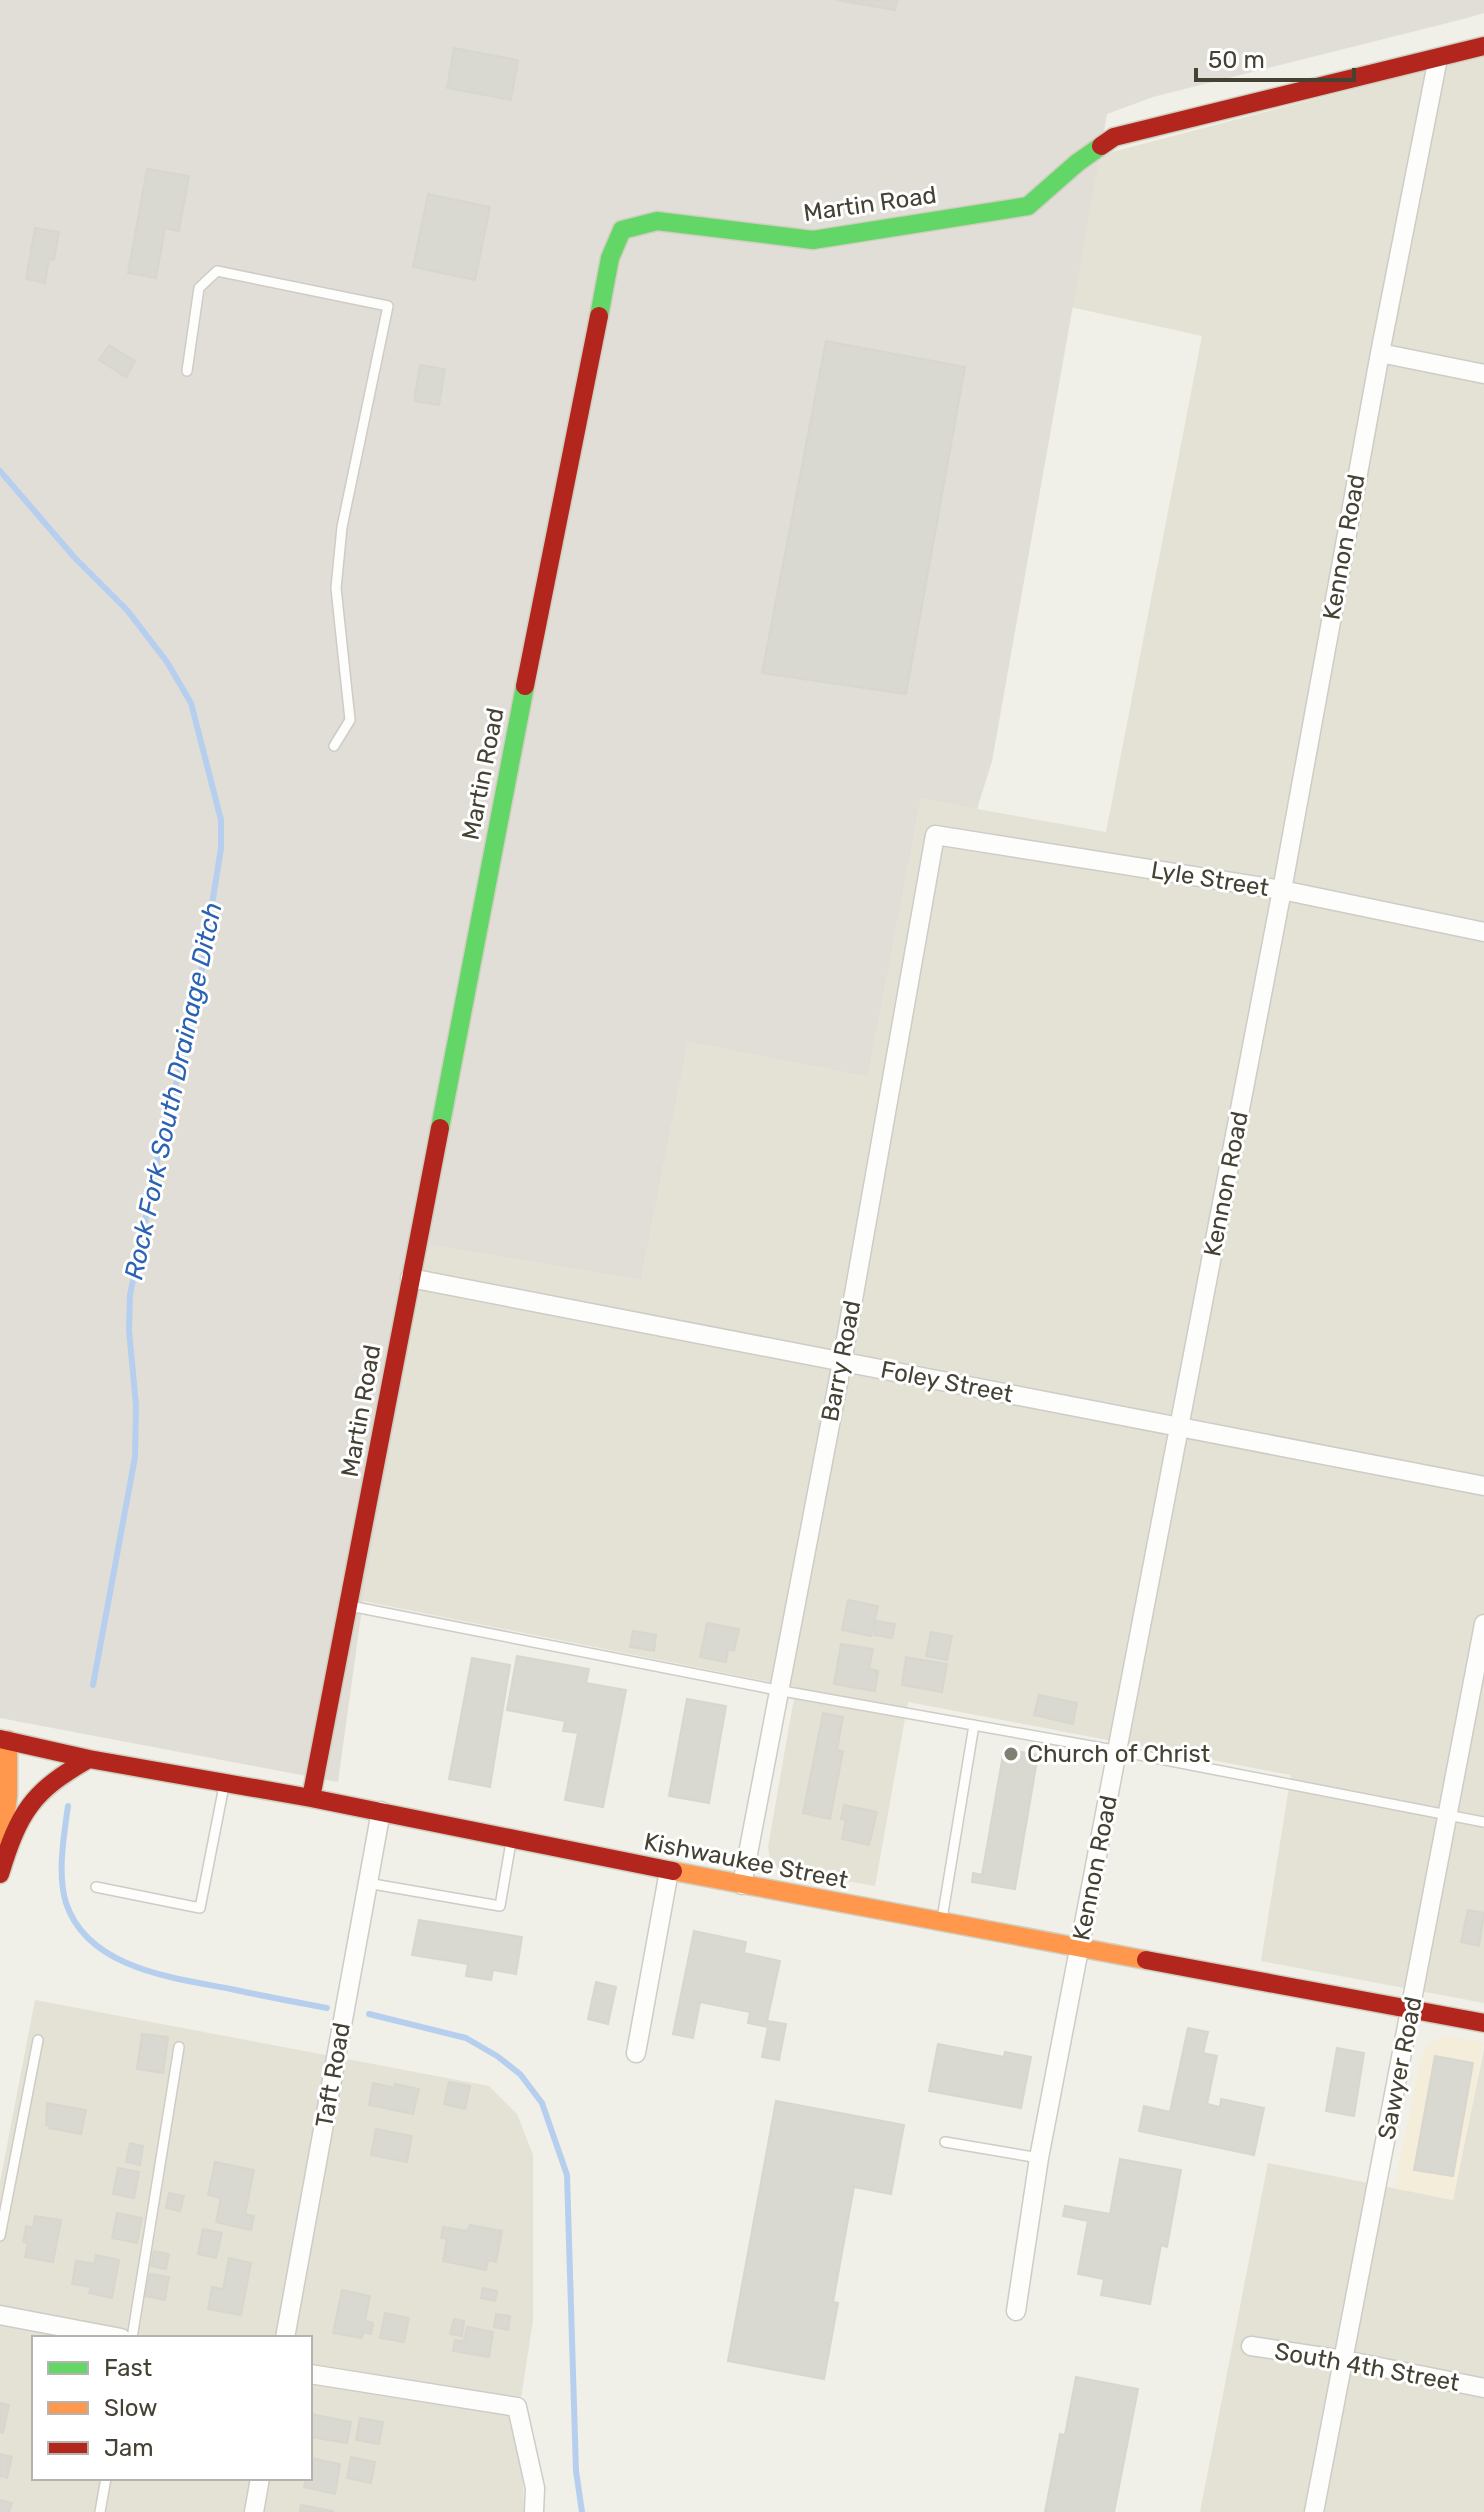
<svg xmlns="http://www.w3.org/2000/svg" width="1484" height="2512" font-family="Rubik,sans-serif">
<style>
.residential{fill:#e4e2d5;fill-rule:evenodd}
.commercial{fill:#f3edda}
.industrial{fill:#e0ded6}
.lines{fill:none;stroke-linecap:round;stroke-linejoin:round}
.stream{stroke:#b7cfef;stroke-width:6}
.building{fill:#d9d8d1;stroke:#d8d6ce;stroke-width:2}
.lane-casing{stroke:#ceccc5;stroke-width:12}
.street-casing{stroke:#ceccc5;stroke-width:21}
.fast-casing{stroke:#cfcebf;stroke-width:21}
.slow-casing{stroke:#cfcebf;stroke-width:21}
.jam-casing{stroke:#cfcebf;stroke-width:21}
.lane{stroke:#fdfdfc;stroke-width:9}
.street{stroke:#fdfdfc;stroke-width:18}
.fast{stroke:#63d668;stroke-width:18}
.slow{stroke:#ff974d;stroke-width:18}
.jam{stroke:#b3261e;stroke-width:18}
.poi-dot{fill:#817f73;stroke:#fff;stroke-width:3}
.labels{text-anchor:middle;stroke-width:6;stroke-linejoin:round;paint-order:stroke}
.street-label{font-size:24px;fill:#454234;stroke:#fff}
.poi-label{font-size:24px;fill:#454234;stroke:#fff;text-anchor:start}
.water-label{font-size:26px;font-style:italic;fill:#2b62b3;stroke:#fff}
</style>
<rect width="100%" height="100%" fill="#f0efe8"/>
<path class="residential" d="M1484 55V2003L1261 1961 1291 1775 908 1702 875 1886 780 1869 770 1860 768 1847 796 1687 363 1601 428 1245 641 1280 688 1042 868 1077 921 799 1106 832 1202 336 1052 303 1091 165 1112 152Z
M35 2000 489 2086 517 2114 533 2155V2320L516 2431 522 2460 524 2512H0V2182ZM34 2338H310V2478H34Z
M1484 2049V2512H1200L1268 2163 1453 2200Z"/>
<path class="commercial" d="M1443 2036 1484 2042 1453 2200 1394 2188 1421 2060 1425 2047Z"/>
<path class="industrial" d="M0 0H1484V13L1467 18 1153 97 1107 114 992 761 977 809 921 799 868 1077 688 1042 641 1280 428 1245 363 1601 338 1782 0 1718Z"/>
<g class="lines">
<path class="stream" d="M0 471 74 557 127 610 167 662 191 703 221 820V848L195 1011 161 1142 130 1295 129 1330 136 1405 135 1457 93 1685
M68 1806C64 1835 57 1874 66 1903 88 1969 174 1978 231 1989 263 1996 295 2002 327 2008
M369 2014 466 2038 497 2056 520 2074 542 2103 567 2175 576 2471 582 2512"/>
</g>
<path class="building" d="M836 0H897L895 10Z
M454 48 518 60 511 100 447 88Z
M147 169 189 176 179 231 165 228 156 278 128 273Z
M428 194 490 207 475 280 413 267Z
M35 228 59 232 54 260 49 259 45 283 26 279Z
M826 341 965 367 906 694 762 673Z
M109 345 135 361 126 377 99 360Z
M420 365 445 369 439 405 414 401Z
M848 1600 878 1606 871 1636 842 1630Z
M876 1621 895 1624 892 1638 874 1635Z
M707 1623 739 1629 734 1651 728 1649 726 1662 700 1657Z
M633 1631 656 1635 654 1651 630 1647Z
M931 1632 952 1636 947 1660 926 1656Z
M841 1644 873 1649 869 1669 878 1671 875 1691 834 1684Z
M517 1656 589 1669 586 1683 626 1690 603 1807 565 1800 578 1733 563 1731 565 1721 507 1710Z
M906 1657 947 1664 942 1692 902 1685Z
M472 1658 510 1665 490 1787 449 1779Z
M1039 1695 1077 1703 1073 1724 1034 1715Z
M687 1699 726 1706 709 1803 669 1796Z
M823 1713 843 1717 837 1750 843 1751 830 1819 803 1813Z
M1004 1749 1038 1755 1015 1889 972 1882 973 1873 982 1875Z
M844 1805 877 1812 869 1845 842 1839 846 1820 841 1819Z
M1468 1910 1484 1913 1479 1946 1461 1942Z
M419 1920 522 1937 516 1974 493 1970 491 1980 466 1976 468 1964 412 1955Z
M694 1931 746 1942 744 1953 780 1961 767 2021 786 2024 779 2060 762 2057 768 2027 748 2023 750 2012 700 2002 693 2038 673 2034Z
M596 1982 616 1987 608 2024 588 2019Z
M1188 2028 1208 2032 1203 2053 1217 2056 1207 2104 1220 2107 1221 2099 1264 2108 1254 2155 1139 2131 1144 2106 1170 2112Z
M142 2034 168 2037 163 2073 137 2069Z
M938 2044 1004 2057 1005 2052 1031 2057 1021 2108 929 2091Z
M1337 2048 1364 2053 1354 2116 1326 2111Z
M1435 2056 1473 2063 1453 2176 1414 2170Z
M449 2082 470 2086 465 2109 444 2104Z
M373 2083 395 2088V2084L419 2089 413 2114 369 2105Z
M776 2101 904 2125 891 2194 854 2187 833 2302 838 2303 824 2379 728 2361Z
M47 2103 86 2110 81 2134 49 2128 50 2126 46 2125Z
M376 2129 412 2136 407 2162 371 2155Z
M130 2143 143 2146 140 2165 126 2162Z
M1120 2159 1181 2170 1167 2247 1161 2245 1150 2304 1101 2295 1104 2279 1078 2274 1088 2221 1063 2216 1065 2206 1110 2214Z
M215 2162 254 2170 245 2214 254 2216 251 2230 216 2222 221 2198 208 2195Z
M118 2168 139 2172 134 2198 113 2194Z
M169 2193 184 2196 180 2211 166 2208Z
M117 2213 142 2218 137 2243 112 2238Z
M35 2216 61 2220 53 2262 25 2257 28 2243 23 2242 26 2226 33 2228Z
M470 2225 502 2231 496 2262 488 2260 486 2270 443 2261 447 2239 441 2238 443 2227 467 2231Z
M203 2229 222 2233 216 2258 198 2254Z
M154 2251 169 2254 166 2269 151 2266Z
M96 2255 119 2260 112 2298 89 2293 91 2287 72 2284 76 2261 95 2264Z
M229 2258 251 2263 241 2315 208 2309 212 2287 223 2289Z
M150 2274 169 2277 165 2300 145 2296Z
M483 2288 497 2291 495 2301 481 2298Z
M342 2290 370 2296 365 2321 373 2323 371 2334 363 2332 362 2338 333 2333Z
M385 2313 409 2318 404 2342 380 2338Z
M496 2314 510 2316 508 2330 494 2327Z
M454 2319 464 2321 462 2336 450 2334Z
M467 2327 493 2332 489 2357 453 2351 455 2340 464 2341Z
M1076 2377 1138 2389 1114 2512H1045L1060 2434 1065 2435Z
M0 2403 9 2405 3 2433 0 2432Z
M311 2414 351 2422 347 2443 310 2437Z
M360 2418 383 2422 379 2444 356 2440Z
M0 2454 12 2457 7 2478 0 2476Z
M351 2457 375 2462 371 2483 347 2478Z
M310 2458 340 2464 335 2494 304 2487 306 2478H310Z
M0 2500 12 2503 9 2512H0Z
M301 2505 333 2511V2512H300Z"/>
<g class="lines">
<g class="lane-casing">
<path id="lane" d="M187 371 199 288 217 271 388 306 342 527 336 588 350 720 334 746
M350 1606 777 1690 1119 1751 1484 1822
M367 1883 500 1906 511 1842
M96 1887 200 1908 224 1786
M942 1919 974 1725
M945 2142 1039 2158
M0 2236 38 2040
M132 2338 179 2047
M100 2512 106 2478"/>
</g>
<g class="street-casing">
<path id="street" d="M1380 353 1484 374
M410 1278 1484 1486
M742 1885 842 1362 935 835 1282 890 1484 932
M636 2053 669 1871
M1016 2311 1039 2158 1282 890 1380 353 1438 58
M0 2315 121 2338
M285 2338 381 1811
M1251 2346 1344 2360 1484 2388
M310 2374 517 2407 535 2488 534 2512
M254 2512 260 2478
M1314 2512 1484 1624"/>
</g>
<g class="fast-casing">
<path id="fast" d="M599 316 610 258 622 230 657 221 813 240 1028 206 1077 163 1101 146
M440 1128 525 686"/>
</g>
<g class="slow-casing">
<path id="slow" d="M3 1838 8 1795V1740
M673 1871 1146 1960"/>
</g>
<g class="jam-casing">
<path id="jam" d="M1101 146 1114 137 1484 46
M525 686 599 316
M0 1739 89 1759 311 1798 673 1871
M311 1798 440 1128
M0 1874C19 1812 32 1791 89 1759
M1146 1960 1484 2023"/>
</g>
<use href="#lane" class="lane"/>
<use href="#street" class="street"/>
<use href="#fast" class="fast"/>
<use href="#slow" class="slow"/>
<use href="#jam" class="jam"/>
</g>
<circle class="poi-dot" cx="1011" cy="1754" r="8"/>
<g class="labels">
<g class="street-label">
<text transform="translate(870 204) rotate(-8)" y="8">Martin Road</text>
<text transform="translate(1344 547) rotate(-80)" y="8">Kennon Road</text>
<text transform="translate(483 774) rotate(-79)" y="8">Martin Road</text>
<text transform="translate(1210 879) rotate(9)" y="8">Lyle Street</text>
<text transform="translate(1226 1184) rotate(-79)" y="8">Kennon Road</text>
<text transform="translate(841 1361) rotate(-79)" y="8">Barry Road</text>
<text transform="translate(947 1382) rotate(11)" y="8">Foley Street</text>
<text transform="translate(361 1411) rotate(-80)" y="8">Martin Road</text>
<text transform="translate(746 1861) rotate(11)" y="8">Kishwaukee Street</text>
<text transform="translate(1095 1868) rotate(-79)" y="8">Kennon Road</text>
<text transform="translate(1400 2068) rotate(-79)" y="8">Sawyer Road</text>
<text transform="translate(333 2075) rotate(-80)" y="8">Taft Road</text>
<text transform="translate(1367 2367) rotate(10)" y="8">South 4th Street</text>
</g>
<g class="poi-label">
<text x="1027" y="1762">Church of Christ</text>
</g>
<g class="water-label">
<text transform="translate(173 1091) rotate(-78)" y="9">Rock Fork South Drainage Ditch</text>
</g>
</g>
<rect x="32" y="2336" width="280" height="144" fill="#ffffff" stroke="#b5b3ae" stroke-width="2"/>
<rect x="48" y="2362" width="40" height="12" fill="#63d668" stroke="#b5b3ae" stroke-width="2"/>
<text x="104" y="2376" font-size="24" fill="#454234">Fast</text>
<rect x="48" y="2402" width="40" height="12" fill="#ff974d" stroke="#b5b3ae" stroke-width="2"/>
<text x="104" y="2416" font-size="24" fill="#454234">Slow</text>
<rect x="48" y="2442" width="40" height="12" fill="#b3261e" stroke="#b5b3ae" stroke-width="2"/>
<text x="104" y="2456" font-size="24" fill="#454234">Jam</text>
<path d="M1196 68v12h158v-12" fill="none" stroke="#454234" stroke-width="4"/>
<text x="1208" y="68" font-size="24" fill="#454234" stroke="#ffffff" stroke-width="6" paint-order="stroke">50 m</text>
</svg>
